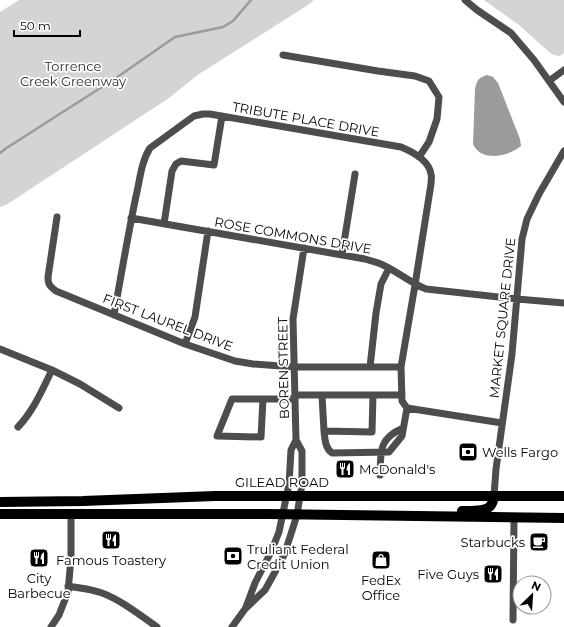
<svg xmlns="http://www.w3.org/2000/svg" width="564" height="627" font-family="Montserrat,sans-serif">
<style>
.green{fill:#d4d4d4}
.water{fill:#9b9b9b}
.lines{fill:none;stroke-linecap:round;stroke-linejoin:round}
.stream{stroke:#9b9b9b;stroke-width:2.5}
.minor{stroke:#4d4d4d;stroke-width:7}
.major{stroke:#000;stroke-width:10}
.labels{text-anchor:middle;stroke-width:3.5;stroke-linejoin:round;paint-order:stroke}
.park-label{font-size:13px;fill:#2b2b2b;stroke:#fff}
.street-label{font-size:13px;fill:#000;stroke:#fff}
.poi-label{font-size:13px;fill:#000;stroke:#fff;text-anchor:start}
</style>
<rect width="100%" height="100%" fill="#fff"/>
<path class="green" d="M19 0H314L308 5 199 74 169 98 6 205 0 207V12Z
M484 0H564V53L560 56 554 55 549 52 519 25Z"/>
<path class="water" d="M487 75 493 77 498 83 520 139 521 146C510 155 488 161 477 150 475 148 474 146 473 144L475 89C477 80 478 78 487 75Z"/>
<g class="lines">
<path class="stream" d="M0 153 5 149 116 78 175 37 223 27 233 21 251 0"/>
<path class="minor" d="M465 0 477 10 511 33 534 60 564 102
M283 55 378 71 415 76 429 81 439 97 437 119 429 142 419 157
M549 81 564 70
M57 217 48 277C48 285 50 286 56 291L185 344 235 361 253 364 294 367H401
M131 218 365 259C371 261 378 262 383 265 398 272 411 283 426 289L517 299 564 303
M164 224 172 171 176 164 181 161 214 165 222 116
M342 255 355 174
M114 315C121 275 128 235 136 196 140 180 141 162 150 148L194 116 203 114H210L401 147C413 152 429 160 431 174 432 177 431 181 431 184L415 285 401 367 402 401 407 408 502 423
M185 344 195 317 208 231
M0 349 52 370 80 384 119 408
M370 367 376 313 381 284 389 268
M295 395H402
M322 396 324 431 372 432 373 395
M263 399 261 437 217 436 232 399H295
M18 427C34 410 42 390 52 370
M324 431C325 439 325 448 332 453L389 452 402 436 407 408
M380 475C381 452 378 439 403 428
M494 496 496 469 512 354 522 239 527 219 539 194 564 151
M68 586C79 588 91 589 102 593 121 600 140 615 157 627
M246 607 255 583 271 552 279 532 289 484 291 450 296 440
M513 620 514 518
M51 627 59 615 68 592 71 558V514
M232 627 245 609 265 590 275 572 284 555 290 537 297 515 302 484V451L296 440 293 319 304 248"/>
<path class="major" d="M0 502 83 501 215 496H564
M462 511C468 511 483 511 488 508 493 505 493 500 494 496
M0 514H268L564 518"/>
</g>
<defs>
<g id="bank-square" transform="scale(1)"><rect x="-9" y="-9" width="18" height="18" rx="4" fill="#000" stroke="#fff"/><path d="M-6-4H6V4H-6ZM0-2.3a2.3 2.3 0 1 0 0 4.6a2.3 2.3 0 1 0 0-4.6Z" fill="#fff"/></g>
<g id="restaurant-square" transform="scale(1)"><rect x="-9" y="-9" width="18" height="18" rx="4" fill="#000" stroke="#fff"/><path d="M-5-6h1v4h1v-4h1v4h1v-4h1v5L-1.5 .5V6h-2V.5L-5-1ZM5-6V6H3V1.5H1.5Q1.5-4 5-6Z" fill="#fff"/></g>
<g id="cafe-square" transform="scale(1)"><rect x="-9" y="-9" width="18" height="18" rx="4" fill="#000" stroke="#fff"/><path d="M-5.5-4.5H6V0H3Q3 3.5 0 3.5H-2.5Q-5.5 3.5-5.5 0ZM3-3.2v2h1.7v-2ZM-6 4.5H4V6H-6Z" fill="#fff"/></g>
<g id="shop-square" transform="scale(1)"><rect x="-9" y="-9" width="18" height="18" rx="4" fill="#000" stroke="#fff"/><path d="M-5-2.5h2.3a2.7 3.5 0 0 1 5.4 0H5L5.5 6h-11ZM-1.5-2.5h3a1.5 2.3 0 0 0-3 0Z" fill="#fff"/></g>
</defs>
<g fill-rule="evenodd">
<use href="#bank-square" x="468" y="452"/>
<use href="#restaurant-square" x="345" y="469"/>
<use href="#restaurant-square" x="111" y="540"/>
<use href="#cafe-square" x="539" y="542"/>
<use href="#bank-square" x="233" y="556"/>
<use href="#restaurant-square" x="39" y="558"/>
<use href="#shop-square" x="381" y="560"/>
<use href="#restaurant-square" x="493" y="574"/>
</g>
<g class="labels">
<g class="park-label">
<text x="73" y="71">Torrence<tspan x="73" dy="15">Creek Greenway</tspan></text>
</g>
<g class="street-label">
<text transform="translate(306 119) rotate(10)" y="5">TRIBUTE PLACE DRIVE</text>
<text transform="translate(293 235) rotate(10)" y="5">ROSE COMMONS DRIVE</text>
<text transform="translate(502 318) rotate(-84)" y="5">MARKET SQUARE DRIVE</text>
<text transform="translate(168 322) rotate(21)" y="5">FIRST LAUREL DRIVE</text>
<text transform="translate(283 368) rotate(-91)" y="5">BOREN STREET</text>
<text x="282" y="487">GILEAD ROAD</text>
</g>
<g class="poi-label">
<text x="482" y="457">Wells Fargo</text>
<text x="359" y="474">McDonald's</text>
<text x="525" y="547" text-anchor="end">Starbucks</text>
<text x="247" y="554">Truliant Federal<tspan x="247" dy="15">Credit Union</tspan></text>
<text x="111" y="565" text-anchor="middle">Famous Toastery</text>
<text x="479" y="579" text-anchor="end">Five Guys</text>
<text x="39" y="583" text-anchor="middle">City<tspan x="39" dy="15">Barbecue</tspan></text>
<text x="381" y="585" text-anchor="middle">FedEx<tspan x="381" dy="15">Office</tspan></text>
</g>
</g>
<g transform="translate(532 595) rotate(25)"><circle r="19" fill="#ffffff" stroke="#999999"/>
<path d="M0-3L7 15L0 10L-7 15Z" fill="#000000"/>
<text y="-6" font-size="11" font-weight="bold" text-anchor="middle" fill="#000000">N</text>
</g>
<path d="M14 30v6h66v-6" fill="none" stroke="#000000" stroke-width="2"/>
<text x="20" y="30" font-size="12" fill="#000000" stroke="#ffffff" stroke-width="3" paint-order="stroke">50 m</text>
</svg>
